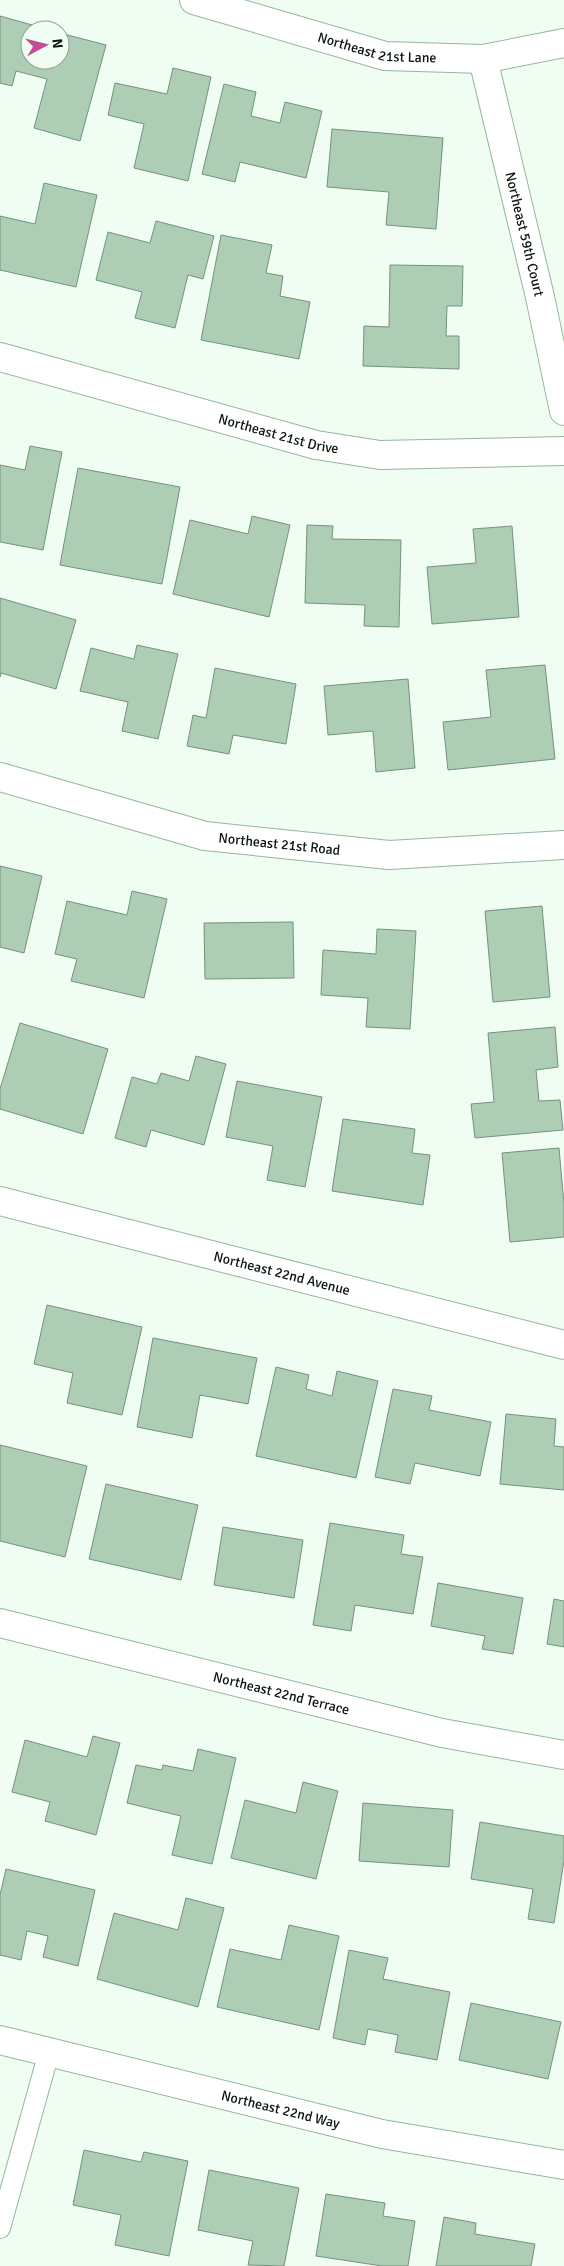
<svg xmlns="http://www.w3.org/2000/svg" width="564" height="2266" font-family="Signika,sans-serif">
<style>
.building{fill:#adcdb4;stroke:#74937b}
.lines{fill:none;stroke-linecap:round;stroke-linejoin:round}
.service-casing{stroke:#96b69d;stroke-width:22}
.minor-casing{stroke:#96b69d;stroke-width:30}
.service{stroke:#fff;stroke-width:20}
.minor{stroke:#fff;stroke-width:28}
.labels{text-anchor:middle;stroke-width:4.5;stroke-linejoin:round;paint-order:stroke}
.street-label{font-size:14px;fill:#09140c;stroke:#f0fdf2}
</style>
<rect width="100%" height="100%" fill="#f0fdf2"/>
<path class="building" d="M0 16 50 30H30V60H60V33L106 45 80 141 34 128 47 79 16 71 12 86 0 83Z
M173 68 211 77 188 181 134 168 144 124 108 115 115 83 167 94Z
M224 84 256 92 251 116 280 123 285 102 322 111 306 178 240 162 235 182 202 174Z
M332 129 443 138 436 229 386 225 389 192 327 187Z
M44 183 97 195 76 287 0 270V216L35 224Z
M156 221 214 236 203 279 188 275 175 328 135 318 142 292 96 280 108 232 150 243Z
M221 235 272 245 266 273 283 276 280 296 310 302 299 359 201 340Z
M390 265 463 266 462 306H447L446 336H459V369L363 366 364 326 389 327Z
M30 446 62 452 43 550 0 542V465L25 470Z
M78 468 180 487 162 584 60 565Z
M252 516 290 525 269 617 173 594 190 520 248 534Z
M307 525 333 526 332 539 401 540 399 627 364 626 365 605 305 603Z
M512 526 519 617 432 624 427 567 476 563 473 529Z
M0 598 76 620 56 689 1 673 0 677Z
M137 645 178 654 158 739 122 731 128 702 80 691 91 648 134 659Z
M545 665 555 759 448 770 443 722 491 717 486 670Z
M215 668 296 684 286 744 233 735 229 754 187 746 193 715 206 718Z
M408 679 415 768 376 772 373 731 328 735 324 686Z
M0 866 42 876 24 953 0 947Z
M132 891 167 899 144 998 71 981 77 959 55 954 67 901 127 915Z
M542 906 550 997 493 1002 485 911Z
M293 922 294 978 205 979 204 923Z
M377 929 416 931 410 1029 366 1027 368 998 321 995 323 950 376 954Z
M20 1023 108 1049 83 1134 0 1109V1089Z
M555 1027 558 1067 536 1070 539 1101 560 1100 563 1130 475 1138 471 1104 494 1102 488 1033Z
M196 1056 226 1064 204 1145 151 1130 146 1147 115 1138 132 1077 157 1084 161 1073 189 1081Z
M237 1081 322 1097 305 1187 267 1180 273 1146 226 1137Z
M343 1119 415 1129 412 1153 430 1155 423 1205 332 1191Z
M559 1148 564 1204V1237L510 1242 502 1153Z
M47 1305 142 1327 122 1415 67 1403 73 1373 34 1364Z
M153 1338 257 1358 248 1404 200 1395 192 1438 137 1427Z
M276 1367 309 1375 306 1389 332 1396 337 1371 378 1381 356 1478 256 1456Z
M393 1389 432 1396 429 1410 491 1422 480 1476 415 1463 410 1484 375 1477Z
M506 1414 556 1419 554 1446 564 1447V1490L500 1484Z
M0 1445 87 1466 65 1557 0 1541Z
M106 1484 198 1505 181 1580 89 1559Z
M330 1523 404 1535 401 1554 423 1557 413 1614 355 1605 351 1631 313 1625Z
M223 1527 303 1540 294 1598 214 1585Z
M438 1583 523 1598 513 1654 482 1649 485 1636 431 1626Z
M554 1599 564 1601V1647L547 1644Z
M93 1736 120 1743 96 1835 45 1821 50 1802 12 1792 25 1740 87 1757Z
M198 1749 236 1758 212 1864 172 1855 181 1816 127 1803 136 1765 162 1770 163 1765 193 1771Z
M303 1782 338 1791 316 1879 231 1858 245 1800 296 1813Z
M363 1803 453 1810 449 1867 359 1861Z
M480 1822 564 1836V1861L554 1923 528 1919 533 1889 471 1879Z
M6 1869 95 1890 78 1966 43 1957 48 1936 27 1931 21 1960 0 1955V1895Z
M186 1898 224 1908 198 2007 97 1979 114 1913 178 1930Z
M289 1925 339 1936 319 2030 217 2007 230 1949 281 1960Z
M349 1950 388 1958 383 1979 450 1992 437 2060 395 2052 398 2035 368 2029 365 2045 333 2038Z
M471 2003 561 2022 548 2079 459 2060Z
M84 2150 141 2162 144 2152 188 2161 169 2256 115 2245 121 2215 73 2205Z
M209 2170 299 2188 284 2266 248 2265 253 2241 198 2230Z
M326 2194 385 2203 383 2216 415 2221 408 2266H382L316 2256Z
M444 2217 476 2223 475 2234 535 2244 531 2266H436Z"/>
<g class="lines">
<g class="service-casing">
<path id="service" d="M0 2228 49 2052"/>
</g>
<g class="minor-casing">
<g id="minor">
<path id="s1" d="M194 0 385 56 483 59 564 43"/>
<path id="s2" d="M483 59 540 297 564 411"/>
<path id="s3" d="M0 357 316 445 380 455 564 451"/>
<path id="s4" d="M0 777 205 836 389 855 564 845"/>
<path id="s5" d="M0 1201 564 1345"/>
<path id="s6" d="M0 1623 442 1733 564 1755"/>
<path id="s7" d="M0 2040 382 2134 564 2165"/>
</g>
</g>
<use href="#service" class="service"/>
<use href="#minor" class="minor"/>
</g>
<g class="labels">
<g class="street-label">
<text dy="5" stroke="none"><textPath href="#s1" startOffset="190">Northeast 21st Lane</textPath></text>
<text dy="5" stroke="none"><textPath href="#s2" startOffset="180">Northeast 59th Court</textPath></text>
<text dy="5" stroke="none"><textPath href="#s3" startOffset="289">Northeast 21st Drive</textPath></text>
<text dy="5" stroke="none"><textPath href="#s4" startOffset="288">Northeast 21st Road</textPath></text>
<text dy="5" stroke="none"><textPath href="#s5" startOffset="291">Northeast 22nd Avenue</textPath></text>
<text dy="5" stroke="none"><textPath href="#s6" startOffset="290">Northeast 22nd Terrace</textPath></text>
<text dy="5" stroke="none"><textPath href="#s7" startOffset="289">Northeast 22nd Way</textPath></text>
</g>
</g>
<g transform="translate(45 45) rotate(83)"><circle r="24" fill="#f0fdf2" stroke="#94a096"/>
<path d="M0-4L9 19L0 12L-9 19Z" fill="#c64998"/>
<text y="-8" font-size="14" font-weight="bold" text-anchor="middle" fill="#09140c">N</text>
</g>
</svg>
